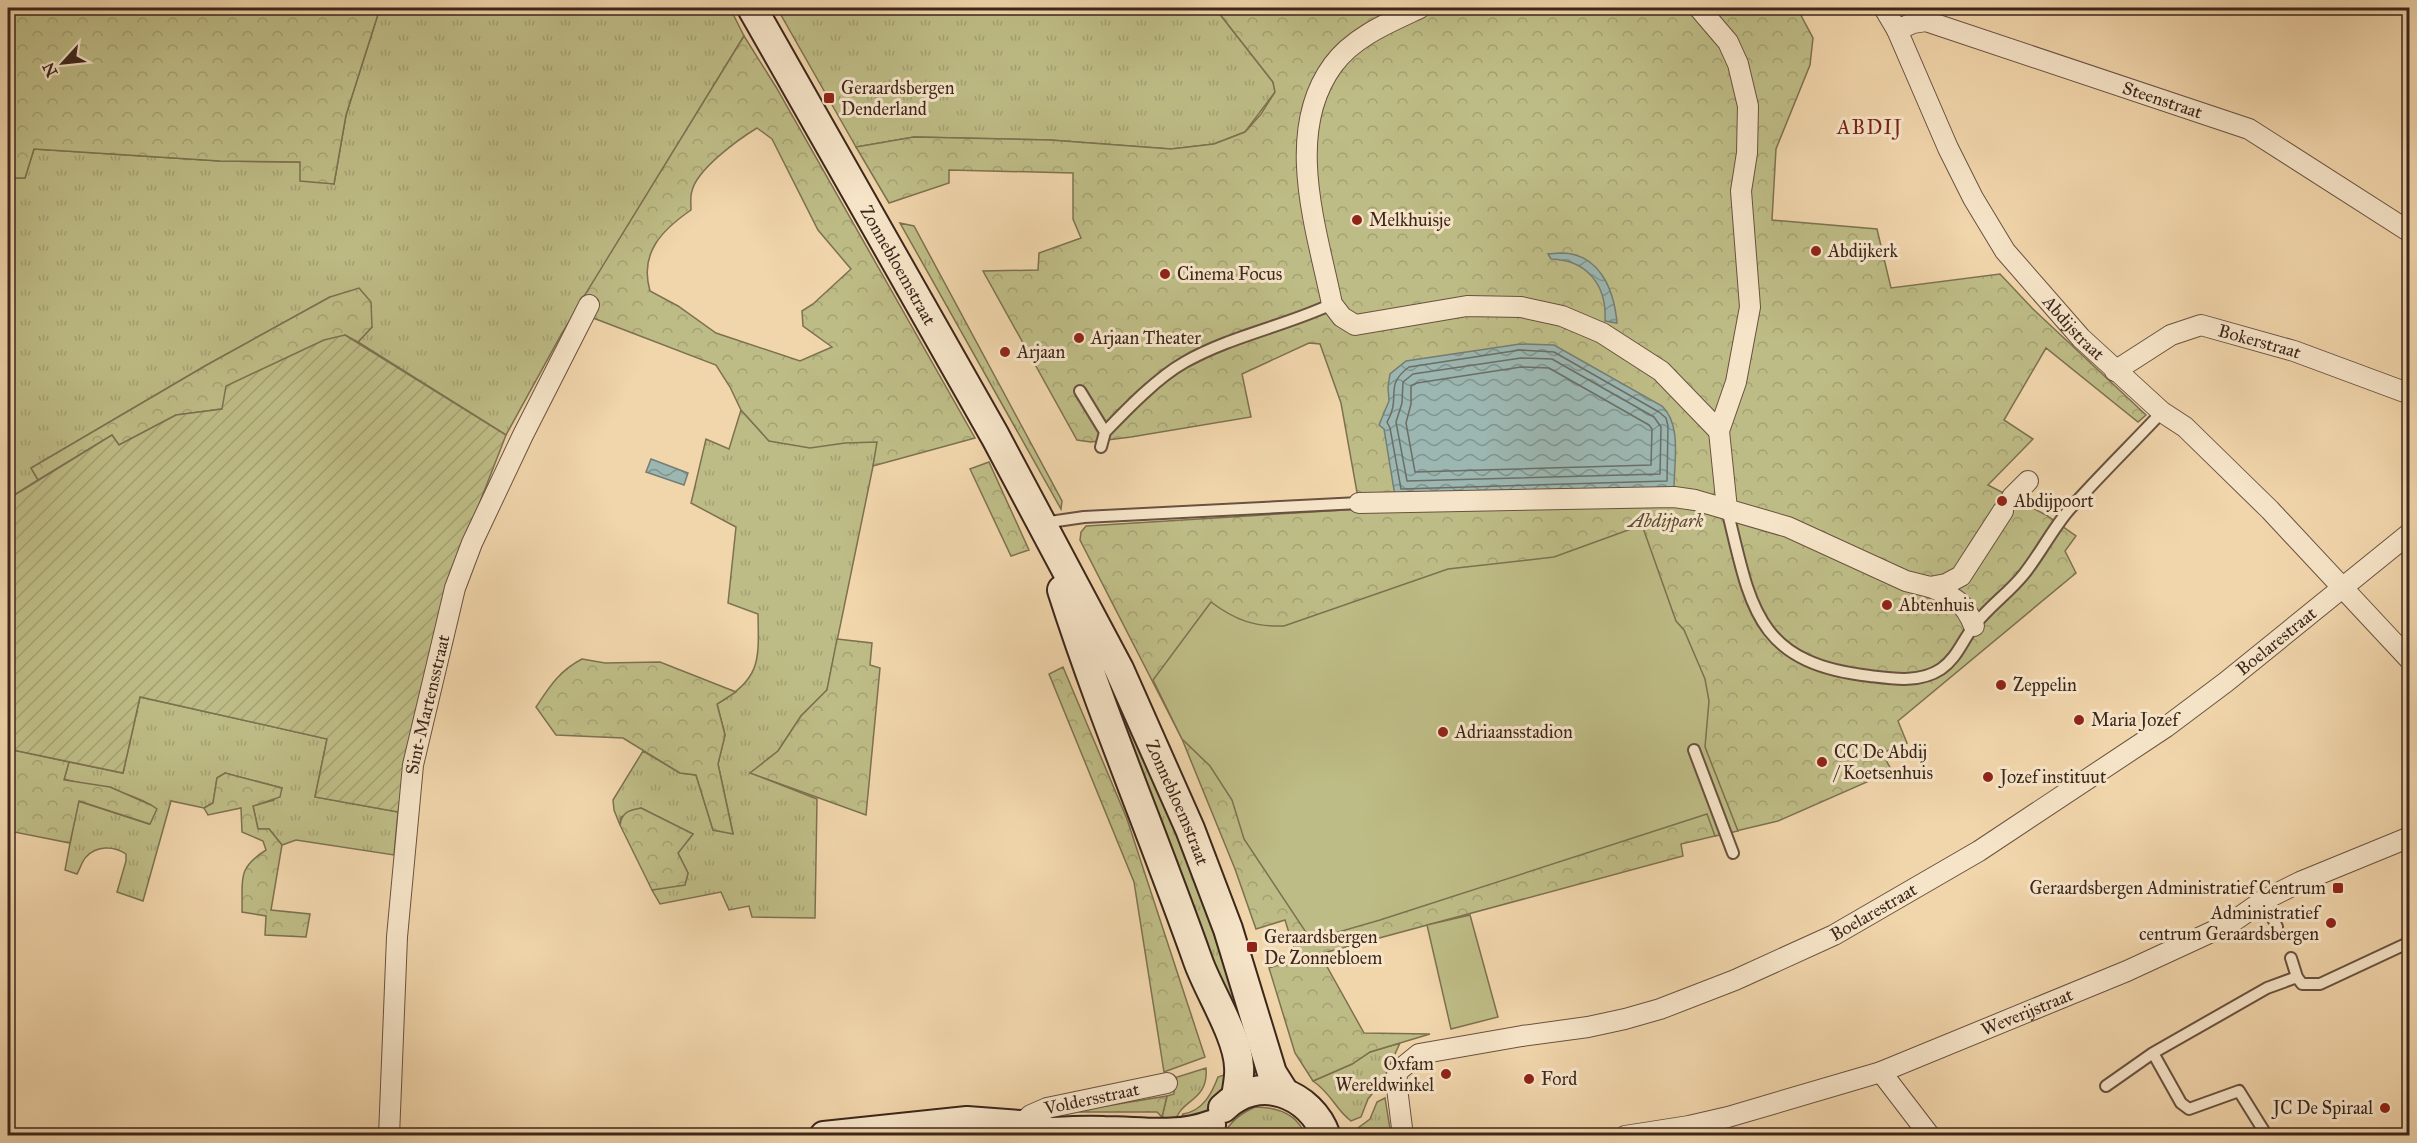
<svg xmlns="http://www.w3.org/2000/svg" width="2417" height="1143" font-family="'IM FELL Great Primer',serif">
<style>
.grass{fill:url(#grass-tufts);stroke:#7d7150;stroke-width:1.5}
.forest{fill:url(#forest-crowns);stroke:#7d7150;stroke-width:1.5;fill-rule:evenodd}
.garden{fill:url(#garden-furrows);stroke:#7d7150;stroke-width:1.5}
.pitch{fill:#bebc86;stroke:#7d7150;stroke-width:1.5}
.water{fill:url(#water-waves);stroke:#767d75;stroke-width:1.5}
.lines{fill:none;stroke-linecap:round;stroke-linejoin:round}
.shore{stroke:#6c6e66;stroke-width:1.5}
.lane-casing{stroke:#69523f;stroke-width:14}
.street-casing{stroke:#69523f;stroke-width:22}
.secondary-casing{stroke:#3c261b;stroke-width:32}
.lane{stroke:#f6e4c8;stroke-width:10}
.street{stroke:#f6e4c8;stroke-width:20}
.secondary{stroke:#f6e4c8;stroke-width:28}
.poi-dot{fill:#8f2418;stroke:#f6e4c8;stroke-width:2}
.labels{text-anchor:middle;stroke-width:6;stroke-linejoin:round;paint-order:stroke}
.poi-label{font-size:18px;fill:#3c261b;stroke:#f6e4c8;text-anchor:start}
.street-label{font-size:18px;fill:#3c261b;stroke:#f6e4c8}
.park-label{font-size:18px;font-style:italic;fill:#5c4c36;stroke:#f6e4c8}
.neighbourhood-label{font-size:20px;letter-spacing:1.5px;fill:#7a1f14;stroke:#f6e4c8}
</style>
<defs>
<pattern id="grass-tufts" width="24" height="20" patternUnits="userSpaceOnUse" patternTransform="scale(1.5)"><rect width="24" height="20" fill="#bebc86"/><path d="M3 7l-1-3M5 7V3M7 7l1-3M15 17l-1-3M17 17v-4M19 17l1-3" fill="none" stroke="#a4a173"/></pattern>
<pattern id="forest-crowns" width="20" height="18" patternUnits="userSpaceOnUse" patternTransform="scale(1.5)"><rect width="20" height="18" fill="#bebc86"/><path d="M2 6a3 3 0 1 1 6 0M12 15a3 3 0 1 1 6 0" fill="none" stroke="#a4a173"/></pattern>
<pattern id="garden-furrows" width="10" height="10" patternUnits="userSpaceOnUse" patternTransform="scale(1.5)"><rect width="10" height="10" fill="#bebc86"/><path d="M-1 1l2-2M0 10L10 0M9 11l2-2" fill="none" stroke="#a4a173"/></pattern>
<pattern id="water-waves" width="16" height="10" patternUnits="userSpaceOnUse" patternTransform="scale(1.5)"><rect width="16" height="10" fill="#9cb7b1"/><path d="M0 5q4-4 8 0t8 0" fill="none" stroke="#80958f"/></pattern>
</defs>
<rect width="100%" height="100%" fill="#f1d5ab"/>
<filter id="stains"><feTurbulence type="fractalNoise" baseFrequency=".00333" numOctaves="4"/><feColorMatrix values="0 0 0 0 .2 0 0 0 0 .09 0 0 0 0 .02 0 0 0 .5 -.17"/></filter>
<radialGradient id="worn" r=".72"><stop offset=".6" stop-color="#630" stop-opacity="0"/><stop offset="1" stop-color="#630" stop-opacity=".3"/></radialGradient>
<path class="grass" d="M380 8H730L744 36 561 335 506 435 358 342 372 327 330 297 205 366 31 468 38 480 8 499V178H25L34 149 220 161 301 162 334 184 346 115Z
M777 8H1215L1273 82 1275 92 1245 132 1214 144 1171 149 1050 140 914 137 856 147Z
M900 223 914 226 1062 501 1061 509Z
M741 410 769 441 878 442 827 690 801 716 778 751 751 773 817 799 815 918 752 917 749 906 729 910 721 892 660 904 652 890 685 884 688 873 678 853 693 834 641 808 621 817 620 825 614 810 613 800 643 751 680 773 696 775 713 830 733 833 718 764 725 735 717 704C761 678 759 662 758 614L728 603 736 527 691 503 706 439 729 449Z
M1093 653 1104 655 1241 985 1243 1050Z
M140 697 327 739 315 797 398 812 394 855 296 840 282 845 269 829H258L253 806 274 800 282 788 225 773 217 778 213 803 204 808 171 801 143 901 117 892 126 861V854C114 846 97 845 86 857 82 861 80 869 77 874L65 870 78 801 149 824 156 809C136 792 90 786 64 779L69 762 123 773Z
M1400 1043 1383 1080 1368 1099 1361 1117 1351 1121C1335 1109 1332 1094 1313 1081L1352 1064 1370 1052Z
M1206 1068C1209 1102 1179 1099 1175 1123H1170L1162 1117 1167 1096 1174 1094V1078Z
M1232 1072 1222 1095 1201 1116 1179 1123 1183 1114C1203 1111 1212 1093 1218 1077Z
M1385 1098 1391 1135H1361L1354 1131 1370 1119 1377 1102Z
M1255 1107C1277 1107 1297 1113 1305 1135H1223C1231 1121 1240 1114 1255 1107Z"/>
<path class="forest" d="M8 8H380L346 115 334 184 300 181V162L220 161 34 149 25 178H8Z
M1215 8H1797L1813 38 1810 65 1776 149 1772 220 1877 229 1891 288 2000 274 2033 309 2146 415 2138 422 2046 348 2004 420 2033 439 1988 485 2046 515 2076 536 2065 551 2076 573 1898 721 1907 743 1882 753 1892 771 1778 821 1681 844 1683 856 1320 954 1364 1033 1430 1034 1370 1052 1352 1064 1313 1081 1295 1053 1269 968 1297 959 1285 920 1256 929 1235 869 1182 739 1080 540 1081 532 1086 526 1360 509 1341 403 1320 344 1309 343 1242 374 1251 417 1131 437 1091 442 1077 440 983 271 1038 270 1039 253 1081 238 1073 219V173L949 170V183L889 203 856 147 914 137 1050 140 1171 149 1214 144 1245 132 1261 114 1275 92 1273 82Z
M744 36 776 87 975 438 873 466 877 442 845 443 810 448 769 441 741 410 730 387 716 365 575 311ZM757 128 772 139 818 230 851 269 813 304 802 311 803 326 832 347 800 361 716 333 678 306 650 291C639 253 662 230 691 210 691 204 690 196 692 191 697 169 739 139 757 128Z
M359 288 371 302 372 327 358 342 345 335 222 409 176 415 119 445 112 435 38 480 31 468 205 366 330 297Z
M989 462 1029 550 1011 556 970 469Z
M837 639 872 643 870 665 880 668 866 815 750 773 778 751 801 716 827 690Z
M582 659 605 663 660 662 736 692 717 704 725 735 718 764 733 834 713 830 696 775 680 773 623 738 556 735 536 707C550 686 559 671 582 659Z
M1063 667 1127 819 1205 1057 1164 1072 1134 882 1049 674Z
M8 749 69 762 64 780 110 787 151 805 157 809 150 824 79 801 70 843 9 831Z
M225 773 282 788 280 797 253 806 258 829H269L282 845 271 910 310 914 306 937 265 935 266 916 242 912C243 880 236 869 266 850L263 841 242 832 241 808 208 815 204 808 213 803 217 778Z
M641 808 693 834 678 853 688 873 685 885 652 890 620 825C622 812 629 810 641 808Z
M1167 1096 1162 1117 1157 1112H1080L1081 1110Z"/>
<path class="garden" d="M345 335 506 435 471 525 408 757 398 812 315 797 327 739 140 697 123 773 8 749V499L112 435 119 445 176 415 222 409 226 386 324 340Z"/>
<path class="pitch" d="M1642 525 1676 621 1684 630 1705 679 1709 701 1705 747 1738 831 1715 836 1707 814 1380 920 1311 940 1244 839 1232 800 1210 766 1182 739 1153 680 1211 602C1235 620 1254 627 1284 626L1448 569 1554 557Z
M1470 915 1498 1017 1451 1029 1427 925Z"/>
<path class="water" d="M1561 253C1599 253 1614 289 1617 323L1605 321C1607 285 1587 260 1551 259L1548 254Z
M1520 344 1554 345 1662 406C1682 425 1674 462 1674 488L1395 496 1384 429 1379 425 1389 401 1388 387 1390 374 1406 361Z
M651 459 688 473 684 485 646 472Z"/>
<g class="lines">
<path class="shore" d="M1520 350 1554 352 1659 412 1666 418 1668 426 1667 481 1401 489 1390 428 1387 422C1402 397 1383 386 1409 367Z
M1521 358 1552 359 1654 417 1661 427 1660 474 1407 481 1396 422 1402 403 1403 382 1413 374Z
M1521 367 1549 368 1649 425 1652 429 1651 465 1415 472 1406 423 1411 404V386L1417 383Z"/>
<g class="lane-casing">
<path id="lane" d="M1080 391 1105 432 1101 447
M1105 432C1127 409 1158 377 1185 362 1231 336 1285 326 1332 304
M1727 509C1751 607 1755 663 1870 676 1894 679 1920 683 1941 669 1957 658 1962 641 1974 626 1988 607 2009 593 2024 574 2040 554 2052 530 2068 511 2098 477 2131 445 2162 412
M1043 523 1084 517 1359 503
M1694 750 1733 853
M2264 900 2277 927
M2291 958 2297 977
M2153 1053 2181 1103 2189 1109 2239 1091 2267 1136
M2106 1086 2153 1053 2267 988 2297 977 2302 984H2320L2410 942"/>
</g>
<g class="street-casing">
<g id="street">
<path d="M1420 8C1390 22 1353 37 1333 65 1283 133 1317 230 1332 304L1342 317 1355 325 1467 306 1521 307 1562 316 1602 333 1661 371 1719 431"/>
<path d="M1699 8 1728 42 1738 64 1748 106 1747 153 1741 191 1750 307 1736 382 1719 431 1727 509"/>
<path id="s1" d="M1884 8 1897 30 1948 148 1973 198 2005 251 2081 338 2162 412 2185 427 2270 510 2410 660"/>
<path id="s2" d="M1897 30 1913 23 1926 21 2249 129 2410 232"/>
<path id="s3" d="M2115 371 2171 335 2201 325 2294 351 2410 394"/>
<path d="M2012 497 2028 481"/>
<path d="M1359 503 1674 497 1695 500 1788 527 1906 581 1930 587 1946 584 1961 576 2003 511"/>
<path d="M1930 587C1953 596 1965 602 1974 626"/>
<path d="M1881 1072 1930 1136"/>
<path id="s4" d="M1020 1125 1031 1115 1047 1108 1167 1083"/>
<path id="s5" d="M389 1136 397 937 413 765 455 588 472 543 523 435 589 305"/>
<path id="s6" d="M1403 1136 1396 1080 1398 1071 1419 1054 1522 1036 1588 1027 1625 1019 1660 1009 1735 980 1834 935 1979 851 2166 727 2226 682 2410 533"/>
<path id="s7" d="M1625 1136 1689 1126 1728 1117 1881 1072 2127 971 2231 923 2264 900 2300 882 2410 837"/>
</g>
</g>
<g class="secondary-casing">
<g id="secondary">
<path id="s8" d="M752 8 995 436 1119 669 1190 829 1228 929 1272 1073 1284 1092"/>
<path d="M1062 590C1102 715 1154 837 1198 961 1209 992 1238 1036 1239 1067 1240 1077 1237 1088 1236 1098"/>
<path d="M1223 1108C1258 1073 1311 1093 1326 1136"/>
<path d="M1053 1132C1070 1131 1087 1130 1104 1131 1141 1131 1176 1138 1211 1125"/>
<path d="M824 1136 967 1121 1020 1125 1068 1136"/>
</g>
</g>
<use href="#lane" class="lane"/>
<use href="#street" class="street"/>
<use href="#secondary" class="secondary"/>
</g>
<g class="poi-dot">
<rect x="823" y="92" width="12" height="12" rx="3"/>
<circle cx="1357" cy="220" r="6"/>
<circle cx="1816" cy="251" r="6"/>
<circle cx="1165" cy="274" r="6"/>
<circle cx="1079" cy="338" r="6"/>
<circle cx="1005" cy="352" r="6"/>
<circle cx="2002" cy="501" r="6"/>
<circle cx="1887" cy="605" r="6"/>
<circle cx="2001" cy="685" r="6"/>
<circle cx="2079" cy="720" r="6"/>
<circle cx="1443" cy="732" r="6"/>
<circle cx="1822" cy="762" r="6"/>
<circle cx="1988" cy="777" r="6"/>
<rect x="2332" y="882" width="12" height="12" rx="3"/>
<circle cx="2331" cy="923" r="6"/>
<rect x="1246" y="941" width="12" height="12" rx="3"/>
<circle cx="1446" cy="1074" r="6"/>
<circle cx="1529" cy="1079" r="6"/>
<circle cx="2385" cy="1108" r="6"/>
</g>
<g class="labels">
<g class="poi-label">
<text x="841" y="94">Geraardsbergen<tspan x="841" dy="21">Denderland</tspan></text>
<text x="1369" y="226">Melkhuisje</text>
<text x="1828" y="257">Abdijkerk</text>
<text x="1177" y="280">Cinema Focus</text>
<text x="1091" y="344">Arjaan Theater</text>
<text x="1017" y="358">Arjaan</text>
<text x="2014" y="507">Abdijpoort</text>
<text x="1899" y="611">Abtenhuis</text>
<text x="2013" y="691">Zeppelin</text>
<text x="2091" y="726">Maria Jozef</text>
<text x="1455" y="738">Adriaansstadion</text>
<text x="1834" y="758">CC De Abdij<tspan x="1834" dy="21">/ Koetsenhuis</tspan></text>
<text x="2000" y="783">Jozef instituut</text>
<text x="2326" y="894" text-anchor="end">Geraardsbergen Administratief Centrum</text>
<text x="2319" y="919" text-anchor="end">Administratief<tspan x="2319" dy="21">centrum Geraardsbergen</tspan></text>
<text x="1264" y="943">Geraardsbergen<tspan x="1264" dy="21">De Zonnebloem</tspan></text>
<text x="1434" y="1070" text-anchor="end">Oxfam<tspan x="1434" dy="21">Wereldwinkel</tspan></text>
<text x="1541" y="1085">Ford</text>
<text x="2373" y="1114" text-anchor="end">JC De Spiraal</text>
</g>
<g class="street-label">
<text dy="6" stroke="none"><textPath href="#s2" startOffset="280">Steenstraat</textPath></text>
<text dy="6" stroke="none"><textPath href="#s8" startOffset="296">Zonnebloemstraat</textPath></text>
<text dy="6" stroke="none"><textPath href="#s1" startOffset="375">Abdijstraat</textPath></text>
<text dy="6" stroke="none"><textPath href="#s3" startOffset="159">Bokerstraat</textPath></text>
<text dy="6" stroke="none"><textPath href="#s6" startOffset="1059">Boelarestraat</textPath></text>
<text dy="6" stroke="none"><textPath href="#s5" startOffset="434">Sint-Martensstraat</textPath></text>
<text dy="6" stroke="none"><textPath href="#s8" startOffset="902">Zonnebloemstraat</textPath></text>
<text dy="6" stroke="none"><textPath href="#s6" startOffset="573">Boelarestraat</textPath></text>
<text dy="6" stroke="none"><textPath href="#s7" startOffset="422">Weverijstraat</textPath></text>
<text dy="6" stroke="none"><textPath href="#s4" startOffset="78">Voldersstraat</textPath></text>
</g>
<g class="park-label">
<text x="1666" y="527">Abdijpark</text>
</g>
<g class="neighbourhood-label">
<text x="1870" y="134">ABDIJ</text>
</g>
</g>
<rect width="2417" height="1143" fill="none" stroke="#f1d5ab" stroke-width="30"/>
<rect x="9" y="9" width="2399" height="1125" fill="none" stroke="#3c261b" stroke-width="3"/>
<rect x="15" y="15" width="2387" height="1113" fill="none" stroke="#3c261b" stroke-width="1.5"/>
<g transform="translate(63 63) rotate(243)" stroke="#f6e4c8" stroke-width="4.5" paint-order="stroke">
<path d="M0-4.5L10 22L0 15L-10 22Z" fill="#3c261b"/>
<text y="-9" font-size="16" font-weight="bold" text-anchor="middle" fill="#3c261b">N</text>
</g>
<rect width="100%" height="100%" filter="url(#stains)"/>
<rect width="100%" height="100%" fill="url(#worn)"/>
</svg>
